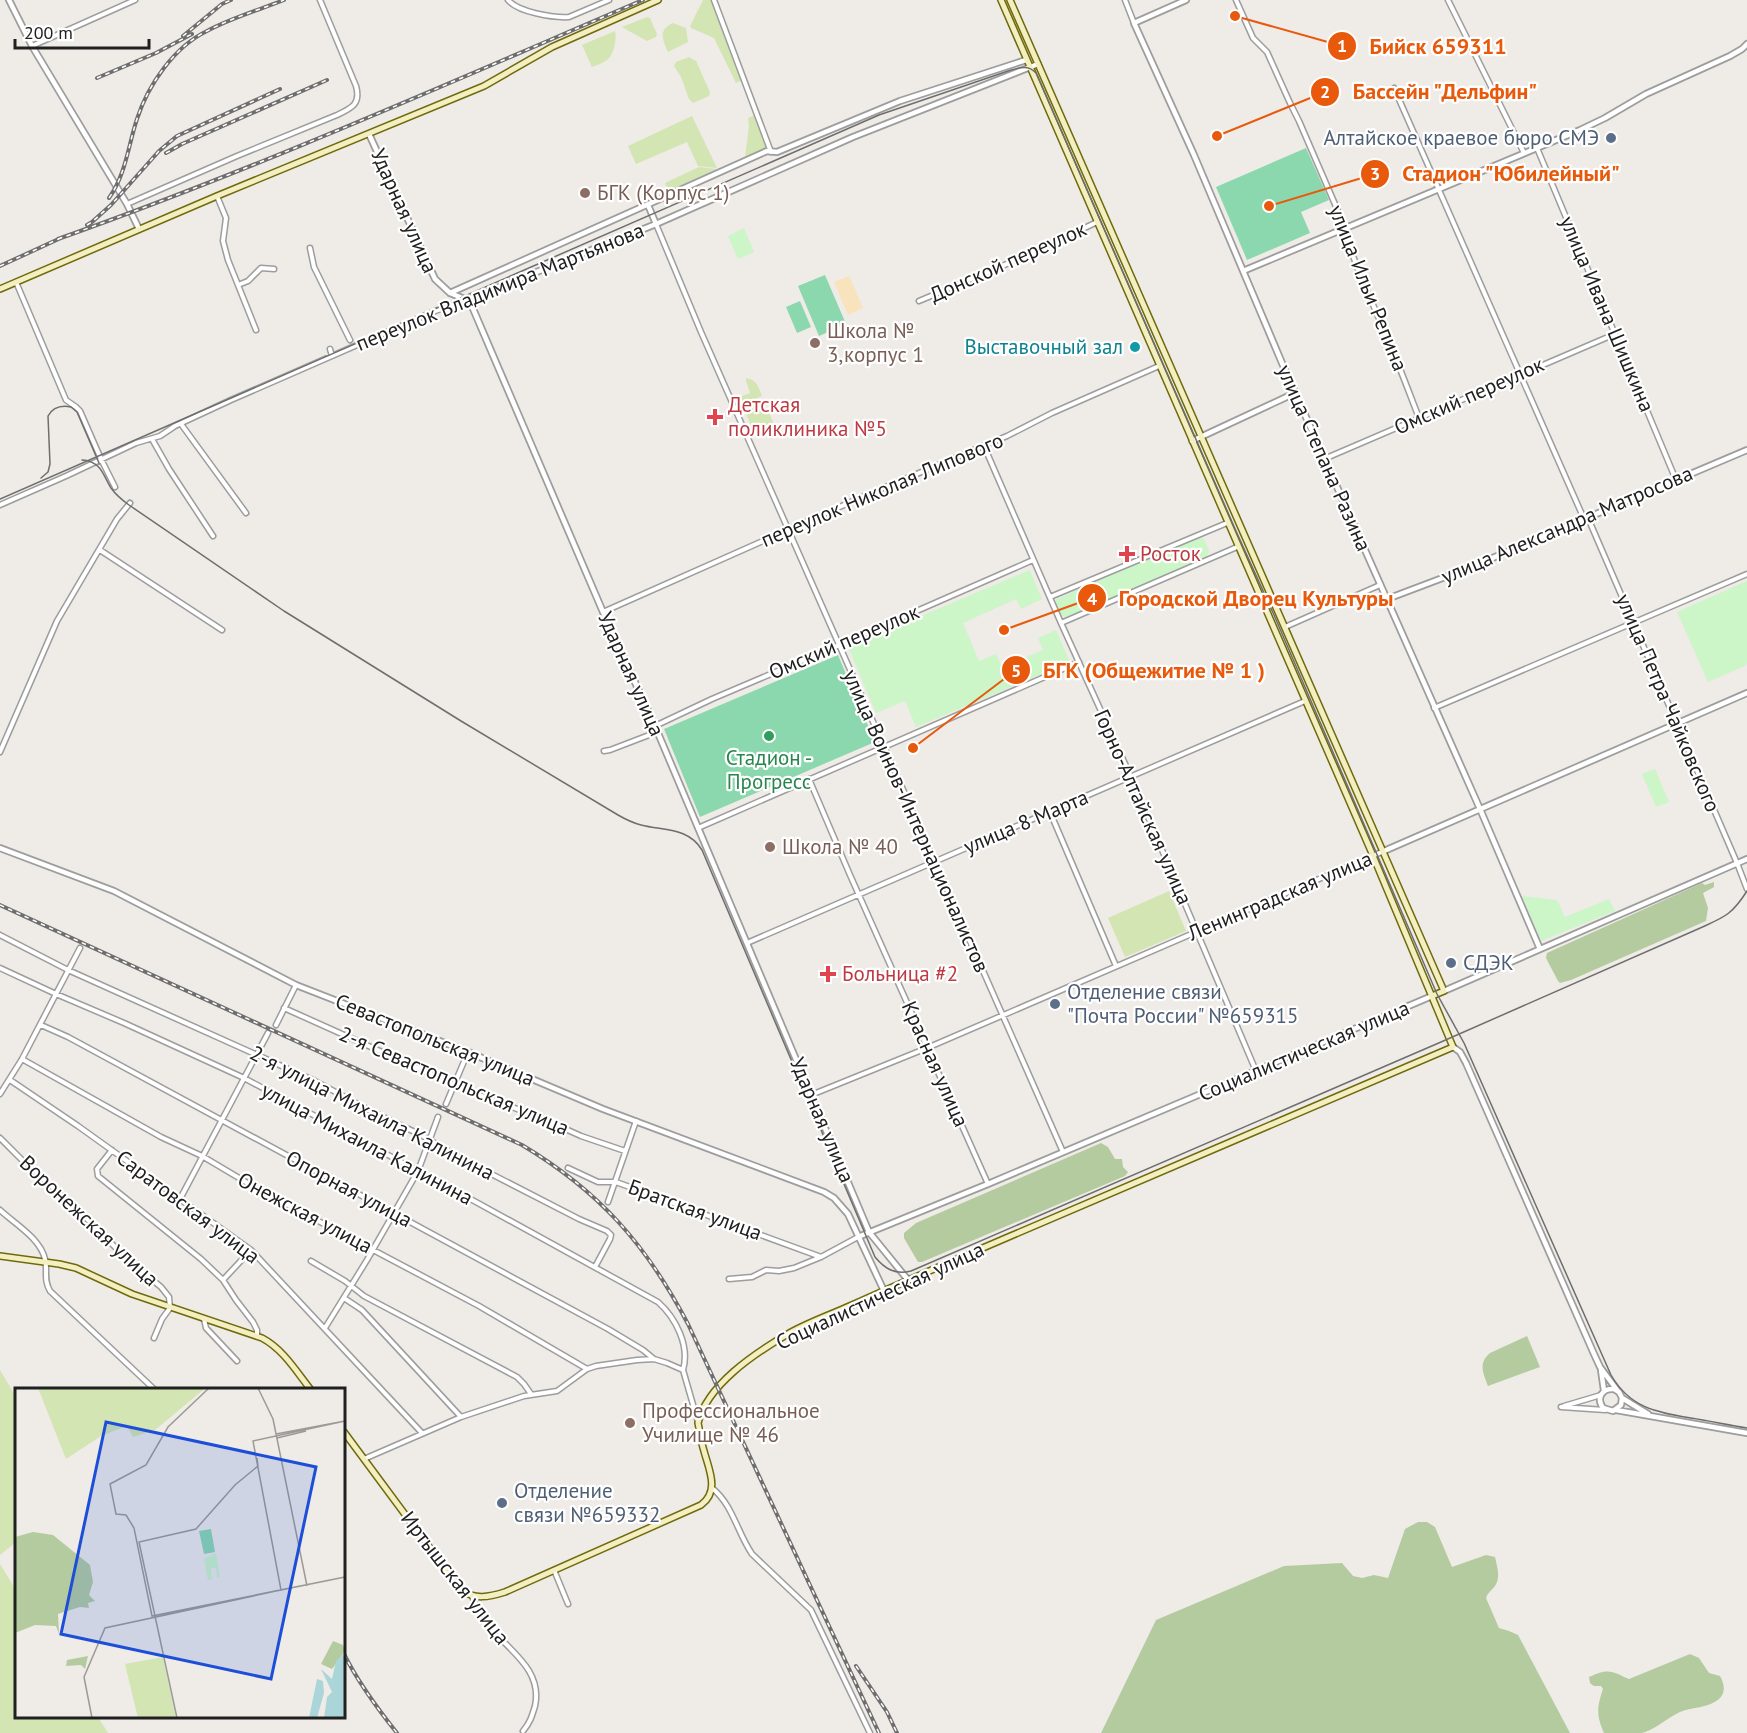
<svg xmlns="http://www.w3.org/2000/svg" width="1747" height="1733" font-family="'PT Sans',sans-serif">
<style>
.grass{fill:#d3e5b2}
.forest{fill:#b3cb9f}
.sand{fill:#f9e3bc}
.park{fill:#ccf5c8}
.pitch{fill:#8cd8ae}
.lines{fill:none;stroke-linecap:round;stroke-linejoin:round}
.minor-casing{stroke:#9d9d9d;stroke-width:7}
.tertiary-casing{stroke:#9d9d9d;stroke-width:8}
.secondary-casing{stroke:#6f6a0e;stroke-width:8}
.minor{stroke:#fff;stroke-width:4}
.tertiary{stroke:#fff;stroke-width:4.5}
.secondary{stroke:#f4efc0;stroke-width:5}
.tram{stroke:#6e6e6e;stroke-width:1.5}
.rail-casing{stroke:#6e6e6e;stroke-width:4}
.rail{stroke:#fff;stroke-width:1.5;stroke-dasharray:4.5;stroke-linecap:butt}
.service-dot{fill:#5c6f8a;stroke:#fff;stroke-width:2}
.education-dot{fill:#8d6e63;stroke:#fff;stroke-width:2}
.culture-dot{fill:#0f9aa8;stroke:#fff;stroke-width:2}
.health-dot{fill:#e0444e;stroke:#fff;stroke-width:2}
.leisure-dot{fill:#2e9e5b;stroke:#fff;stroke-width:2}
.labels{text-anchor:middle;stroke-width:4.5;stroke-linejoin:round;paint-order:stroke}
.service-label{font-size:21px;fill:#4e5e75;stroke:#fff;text-anchor:start}
.education-label{font-size:21px;fill:#785e54;stroke:#fff;text-anchor:start}
.street-label{font-size:21px;fill:#202020;stroke:#fff}
.culture-label{font-size:21px;fill:#0d838f;stroke:#fff;text-anchor:end}
.health-label{font-size:21px;fill:#be3a42;stroke:#fff;text-anchor:start}
.leisure-label{font-size:21px;fill:#27864d;stroke:#fff}
.inset-road{fill:none;stroke:#9c9a97;stroke-width:1.5}
.view{fill:#1d4ed8;fill-opacity:0.15;stroke:#1d4ed8;stroke-width:3}
.inset-edge{fill:none;stroke:#202020;stroke-width:3}
.leader{fill:none;stroke:#e8590c;stroke-width:2}
.callout-dot{fill:#e8590c;stroke:#fff;stroke-width:2}
.mark-label{font-size:18px;text-anchor:middle;font-weight:bold;fill:#fff}
.callout-label{font-size:22px;text-anchor:middle;font-weight:bold;fill:#e8590c;stroke:#fff;stroke-width:4.5;stroke-linejoin:round;paint-order:stroke}
</style>
<rect width="100%" height="100%" fill="#efebe7"/>
<path class="grass" d="M703 0H711L743 80 736 83 714 38 691 28 690 26Z
M647 17 650 18 657 34 656 37 647 41 622 27Z
M673 23 686 28 688 42 668 52C662 39 658 30 673 23Z
M615 31C617 39 614 55 607 60 603 63 597 65 592 67L582 45Z
M689 57 696 61 710 92 709 96 693 103 689 99 681 77 674 66 676 62Z
M755 115 766 149 745 158 749 126 748 118Z
M692 116 717 168 698 166 687 142 636 164 628 146Z
M699 167 717 169 666 192 665 190 667 189 665 183Z
M746 378C757 380 758 386 762 396L757 398 758 402 760 401 766 414 769 413 779 435 770 439 767 432 756 437 739 397 750 393 746 381Z
M1169 891 1186 931 1125 957 1108 918Z
M0 1370 16 1397V1542L0 1555Z
M0 1564 16 1590V1716L98 1717 108 1733H0Z"/>
<path class="forest" d="M1714 882V887L1703 893 1708 908 1706 921 1571 980 1560 983 1558 981 1546 958 1547 953 1702 883 1705 885Z
M1101 1143 1108 1147 1115 1159H1122L1123 1167 1128 1172 1125 1176 922 1262H918L904 1238V1233L916 1223Z
M1527 1336 1540 1367 1488 1386C1483 1373 1478 1363 1490 1353Z
M1418 1522H1427L1435 1527 1452 1567 1486 1555 1495 1557C1497 1567 1501 1577 1495 1586 1491 1591 1488 1592 1486 1598L1499 1628 1509 1631 1518 1635 1570 1733H1101L1156 1620 1284 1566 1342 1563 1353 1576 1362 1578 1374 1575 1388 1578 1405 1529Z
M1690 1654 1699 1658 1709 1673 1720 1676C1724 1683 1726 1692 1720 1698 1710 1708 1692 1707 1680 1712 1667 1718 1656 1729 1642 1733 1631 1733 1615 1733 1604 1733 1596 1715 1597 1707 1603 1689L1601 1686H1594L1590 1683 1589 1677C1609 1668 1611 1671 1629 1679Z"/>
<path class="sand" d="M849 276 863 308 848 315 834 282Z"/>
<path class="park" d="M744 228 754 252 738 259 728 236Z
M1199 536 1204 539 1209 550 1207 557 1067 617 1061 616 1056 604V599L1059 598Z
M1030 570 1042 599 1021 609 1016 599 963 623 979 661 996 654 1002 667 1043 650 1038 638 1056 630 1070 662 916 727 905 701 876 713 848 647Z
M1747 581V663L1745 666 1708 682 1677 612Z
M1655 769 1669 802 1656 807 1642 774Z
M1522 896 1557 900 1565 917 1609 899 1615 911 1541 941Z"/>
<path class="pitch" d="M1306 148 1329 200 1301 212 1310 233 1247 260 1216 187Z
M825 275 846 324 819 336 798 286Z
M800 301 811 327 797 333 786 307Z
M838 655 875 742 700 817 664 729Z"/>
<g class="lines">
<g class="minor-casing">
<path id="minor" d="M508 0C518 12 553 18 569 17L609 0
M714 0 771 152
M1125 0 1134 23
M1236 0 1253 38 1267 52 1290 103 1299 121 1344 225C1352 261 1369 294 1383 328 1396 357 1407 387 1419 418
M1448 0 1524 153
M32 46 135 0
M1394 88 1584 519
M1537 148 1676 480
M217 196 226 218 223 241 228 260 256 330
M127 204 237 156 337 115C352 108 361 104 356 86L320 0
M656 224 701 332 1063 1152
M310 248 314 267 350 340
M16 282 66 400 76 407 80 411 101 459 115 487
M238 285 248 281 261 268 274 269
M919 301 1028 255 1097 222
M330 349 332 356
M181 424 246 513
M152 439 169 469 213 536
M984 446 1061 623 1131 777 1256 1071
M1324 459 1615 334
M0 505 66 476 136 443 160 436 175 426 231 400 435 311 467 300
M1588 518 1737 863 1747 889
M100 550 222 630
M1050 597 1227 523
M603 612 862 497 1007 436 1052 413 1159 366
M1061 623 1237 547
M1285 627 1380 585
M1434 708 1747 574
M655 726 712 699 839 645 1033 560
M604 751 610 750 657 732
M0 752 57 621 117 519 130 503
M809 779 850 875 988 1184
M1050 812 1116 966
M698 828 1079 662
M0 935 68 970 315 1081 375 1113 421 1135 468 1162 579 1219 607 1231 611 1235 610 1239 595 1267
M747 943 1305 701
M0 968 56 994 124 1023 244 1078 476 1202 658 1302C676 1318 690 1346 683 1370
M284 1008 471 1092 539 1117 581 1136 625 1151
M41 1025 68 1037 608 1329 643 1350 654 1359
M276 1025 296 985
M22 1059 161 1137 202 1156 256 1188 479 1306 587 1369
M10 1080 78 1126 251 1250 422 1433
M0 1094 22 1059 80 948
M811 1095 927 1048 1384 851
M446 1104 468 1052
M0 1138 23 1161 75 1207 126 1258 161 1287 169 1297 170 1308 162 1319 154 1338
M112 1150 97 1169 98 1176 201 1259 223 1280 236 1300 253 1322 257 1330V1336
M568 1168 598 1182H616L821 1257
M180 1199 268 1033
M608 1202 636 1121
M0 1210C15 1224 40 1238 45 1259 48 1271 43 1279 50 1291L155 1390
M311 1261 345 1281 364 1296 517 1377 524 1384 531 1394
M729 1279 752 1277 766 1270 779 1271 794 1268 821 1257 858 1237
M223 1280 251 1250
M344 1298 362 1310 461 1417
M204 1319 206 1328 237 1361
M325 1328 367 1260 418 1171 438 1117
M1564 1406 1601 1395
M1561 1407 1605 1410
M364 1459 461 1417 524 1396 557 1391 587 1369 596 1366 637 1360 654 1359 667 1363 683 1370 698 1422
M712 1488C733 1505 737 1532 752 1554L811 1610 870 1733
M554 1570 568 1604
M472 1596C476 1607 480 1616 488 1625 508 1650 543 1669 535 1706 532 1716 530 1723 523 1731"/>
</g>
<g class="tertiary-casing">
<path id="tertiary" d="M9 0 32 46 127 204 139 229
M1186 0 1134 23 1194 155 1282 363 1480 809 1540 949
M369 134 435 279 450 293 467 300 471 304 603 612 655 726 869 1232 908 1280
M648 205 656 224
M1243 271 1580 130 1605 118 1646 94 1730 56 1742 49 1747 44
M450 293 767 151 777 152 900 101 1026 60
M467 300 656 224 853 137 1038 64
M1192 441 1295 393
M1387 599 1469 568 1747 450
M0 848 114 891 296 985 468 1052 603 1109 824 1192 834 1198 848 1214 884 1291
M1384 851 1747 693
M1444 991 1747 859
M1453 1047 1460 1052 1466 1063 1594 1354 1600 1367 1617 1390
M858 1237 988 1184 1432 996
M1601 1370 1604 1391
M1622 1398 1621 1405 1613 1411 1603 1408C1596 1398 1602 1388 1614 1389L1619 1392 1622 1398 1648 1414
M1616 1410 1747 1433"/>
</g>
<g class="secondary-casing">
<path id="secondary" d="M1010 0 1444 991 1432 996
M0 289 217 196 484 86 552 47 658 0
M0 1256 59 1264 76 1268 132 1294 262 1338C283 1349 296 1371 311 1390
M344 1432 461 1590C475 1600 489 1597 505 1592L701 1505C720 1491 709 1470 704 1451 701 1442 700 1432 698 1423 707 1385 754 1354 786 1335 806 1323 830 1315 852 1305 903 1282 955 1260 1006 1238 1155 1174 1304 1111 1453 1047L1371 851 1001 0"/>
</g>
<use href="#minor" class="minor"/>
<use href="#tertiary" class="tertiary"/>
<use href="#secondary" class="secondary"/>
<path class="tram" d="M82 460C101 461 103 475 111 488 116 495 122 500 129 505L284 611 461 721 618 815C625 819 633 823 641 825 664 831 688 827 702 850L875 1257C885 1269 895 1275 911 1271L1441 1042 1698 929C1724 917 1731 916 1747 891
M41 478 48 472 50 464 48 416C53 407 61 405 71 407L77 412 99 463
M0 499 879 115 1008 71C1018 68 1028 64 1036 73L1236 531 1274 615 1437 994 1464 1043 1611 1375C1630 1408 1656 1412 1691 1418 1710 1421 1728 1425 1747 1428"/>
<g class="rail-casing">
<path id="rail" d="M183 36 222 4 231 0
M97 78 156 53 192 34
M166 153 182 144 327 80
M109 198C126 174 128 146 137 119 148 85 174 47 207 31 231 18 259 10 284 0
M87 225 92 222 111 205 159 151 177 136 280 89
M58 239C256 169 449 83 643 0
M0 266 63 237
M0 905 522 1145C599 1191 646 1244 688 1324L879 1733
M344 1654C358 1682 377 1708 397 1733
M856 1666 887 1712 897 1733"/>
</g>
<use href="#rail" class="rail"/>
</g>
<g class="service-dot">
<circle cx="1611" cy="138" r="6"/>
<circle cx="1451" cy="963" r="6"/>
<circle cx="1055" cy="1004" r="6"/>
<circle cx="502" cy="1503" r="6"/>
</g>
<g class="education-dot">
<circle cx="585" cy="193" r="6"/>
<circle cx="815" cy="343" r="6"/>
<circle cx="770" cy="847" r="6"/>
<circle cx="630" cy="1423" r="6"/>
</g>
<circle class="culture-dot" cx="1135" cy="347" r="6"/>
<g class="health-dot">
<path d="M712 408h6v6h6v6h-6v6h-6v-6h-6v-6h6z"/>
<path d="M1124 545h6v6h6v6h-6v6h-6v-6h-6v-6h6z"/>
<path d="M825 965h6v6h6v6h-6v6h-6v-6h-6v-6h6z"/>
</g>
<circle class="leisure-dot" cx="769" cy="736" r="6"/>
<g class="labels">
<g class="service-label">
<text x="1599" y="145" text-anchor="end">Алтайское краевое бюро СМЭ</text>
<text x="1463" y="970">СДЭК</text>
<text x="1067" y="999">Отделение связи<tspan x="1067" dy="24">"Почта России" №659315</tspan></text>
<text x="514" y="1498">Отделение<tspan x="514" dy="24">связи №659332</tspan></text>
</g>
<g class="education-label">
<text x="597" y="200">БГК (Корпус 1)</text>
<text x="827" y="338">Школа №<tspan x="827" dy="24">3,корпус 1</tspan></text>
<text x="782" y="854">Школа № 40</text>
<text x="642" y="1418">Профессиональное<tspan x="642" dy="24">Училище № 46</tspan></text>
</g>
<g class="street-label">
<text transform="translate(404 211) rotate(66)" y="7">Ударная улица</text>
<text transform="translate(1008 262) rotate(-24)" y="7">Донской переулок</text>
<text transform="translate(500 287) rotate(-22)" y="7">переулок Владимира Мартьянова</text>
<text transform="translate(1368 288) rotate(68)" y="7">улица Ильи Репина</text>
<text transform="translate(1607 314) rotate(67)" y="7">улица Ивана Шишкина</text>
<text transform="translate(1469 396) rotate(-24)" y="7">Омский переулок</text>
<text transform="translate(1324 458) rotate(66)" y="7">улица Степана Разина</text>
<text transform="translate(882 490) rotate(-23)" y="7">переулок Николая Липового</text>
<text transform="translate(1567 525) rotate(-23)" y="7">улица Александра Матросова</text>
<text transform="translate(844 642) rotate(-23)" y="7">Омский переулок</text>
<text transform="translate(631 674) rotate(66)" y="7">Ударная улица</text>
<text transform="translate(1668 703) rotate(67)" y="7">улица Петра Чайковского</text>
<text transform="translate(1143 807) rotate(66)" y="7">Горно-Алтайская улица</text>
<text transform="translate(916 821) rotate(66)" y="7">улица Воинов-Интернационалистов</text>
<text transform="translate(1026 822) rotate(-23)" y="7">улица 8 Марта</text>
<text transform="translate(1280 896) rotate(-23)" y="7">Ленинградская улица</text>
<text transform="translate(435 1040) rotate(22)" y="7">Севастопольская улица</text>
<text transform="translate(1304 1051) rotate(-23)" y="7">Социалистическая улица</text>
<text transform="translate(935 1064) rotate(66)" y="7">Красная улица</text>
<text transform="translate(454 1081) rotate(23)" y="7">2-я Севастопольская улица</text>
<text transform="translate(372 1113) rotate(27)" y="7">2-я улица Михаила Калинина</text>
<text transform="translate(822 1120) rotate(67)" y="7">Ударная улица</text>
<text transform="translate(367 1144) rotate(28)" y="7">улица Михаила Калинина</text>
<text transform="translate(349 1189) rotate(28)" y="7">Опорная улица</text>
<text transform="translate(188 1207) rotate(37)" y="7">Саратовская улица</text>
<text transform="translate(695 1210) rotate(20)" y="7">Братская улица</text>
<text transform="translate(305 1213) rotate(28)" y="7">Онежская улица</text>
<text transform="translate(89 1221) rotate(43)" y="7">Воронежская улица</text>
<text transform="translate(880 1296) rotate(-25)" y="7">Социалистическая улица</text>
<text transform="translate(455 1578) rotate(52)" y="7">Иртышская улица</text>
</g>
<g class="culture-label">
<text x="1123" y="354">Выставочный зал</text>
</g>
<g class="health-label">
<text x="728" y="412">Детская<tspan x="728" dy="24">поликлиника №5</tspan></text>
<text x="1140" y="561">Росток</text>
<text x="842" y="981">Больница #2</text>
</g>
<g class="leisure-label">
<text x="769" y="765">Стадион -<tspan x="769" dy="24">Прогресс</tspan></text>
</g>
</g>
<g transform="translate(15 1388)">
<rect width="330" height="330" fill="#efebe7"/>
<path d="M23 0H187L188 2 140 42 118 49 112 38 86 48 51 71ZM148 269 161 330H123L110 276Z" fill="#d3e5b2"/>
<path d="M18 144 38 147 75 177 78 194 74 207 80 213 73 215 74 220 65 219 43 226 44 246 41 238 20 237 0 245V149ZM318 253 328 257 330 263 317 281 306 276ZM73 268 70 281 66 277 51 278 52 272Z" fill="#b3cb9f"/>
<path d="M201 165 205 189 202 190 201 180H196L197 191 193 192 189 171Z" fill="#ccf5c8"/>
<path d="M196 141 200 164 189 166 184 143Z" fill="#8cd8ae"/>
<path d="M330 265V330H309L312 309 317 304 306 281 317 291 321 273ZM302 291 308 293 309 305 302 330H294Z" fill="#abd6d9"/>
<path class="inset-road" d="M194 0 153 39 131 77 95 96 101 126 111 127 119 140 137 228 330 189M243 0 258 31 292 198M261 46 330 33M262 50 291 43M77 330 69 289 90 240 266 202 238 53 330 33M162 330 124 154 181 141 220 97 243 78 242 70"/>
<path class="view" d="M91 34 301 79 256 291 46 246Z"/>
<rect width="330" height="330" class="inset-edge"/>
</g>
<path class="leader" d="M1235 16L1342 46M1217 136L1325 92M1269 206L1375 174M1004 630L1092 598M913 748L1016 670"/>
<g class="callout-dot">
<circle cx="1235" cy="16" r="6"/>
<circle cx="1217" cy="136" r="6"/>
<circle cx="1269" cy="206" r="6"/>
<circle cx="1004" cy="630" r="6"/>
<circle cx="913" cy="748" r="6"/>
<circle cx="1342" cy="46" r="15"/>
<circle cx="1325" cy="92" r="15"/>
<circle cx="1375" cy="174" r="15"/>
<circle cx="1092" cy="598" r="15"/>
<circle cx="1016" cy="670" r="15"/>
</g>
<g class="mark-label">
<text x="1342" y="52">1</text>
<text x="1325" y="98">2</text>
<text x="1375" y="180">3</text>
<text x="1092" y="605">4</text>
<text x="1016" y="677">5</text>
</g>
<g class="callout-label">
<text x="1438" y="54">Бийск 659311</text>
<text x="1445" y="99">Бассейн "Дельфин"</text>
<text x="1511" y="181">Стадион "Юбилейный"</text>
<text x="1256" y="606">Городской Дворец Культуры</text>
<text x="1154" y="678">БГК (Общежитие № 1 )</text>
</g>
<path d="M15 39v9h134v-9" fill="none" stroke="#202020" stroke-width="3"/>
<text x="24" y="39" font-size="18" fill="#202020" stroke="#ffffff" stroke-width="4.5" paint-order="stroke">200 m</text>
</svg>
